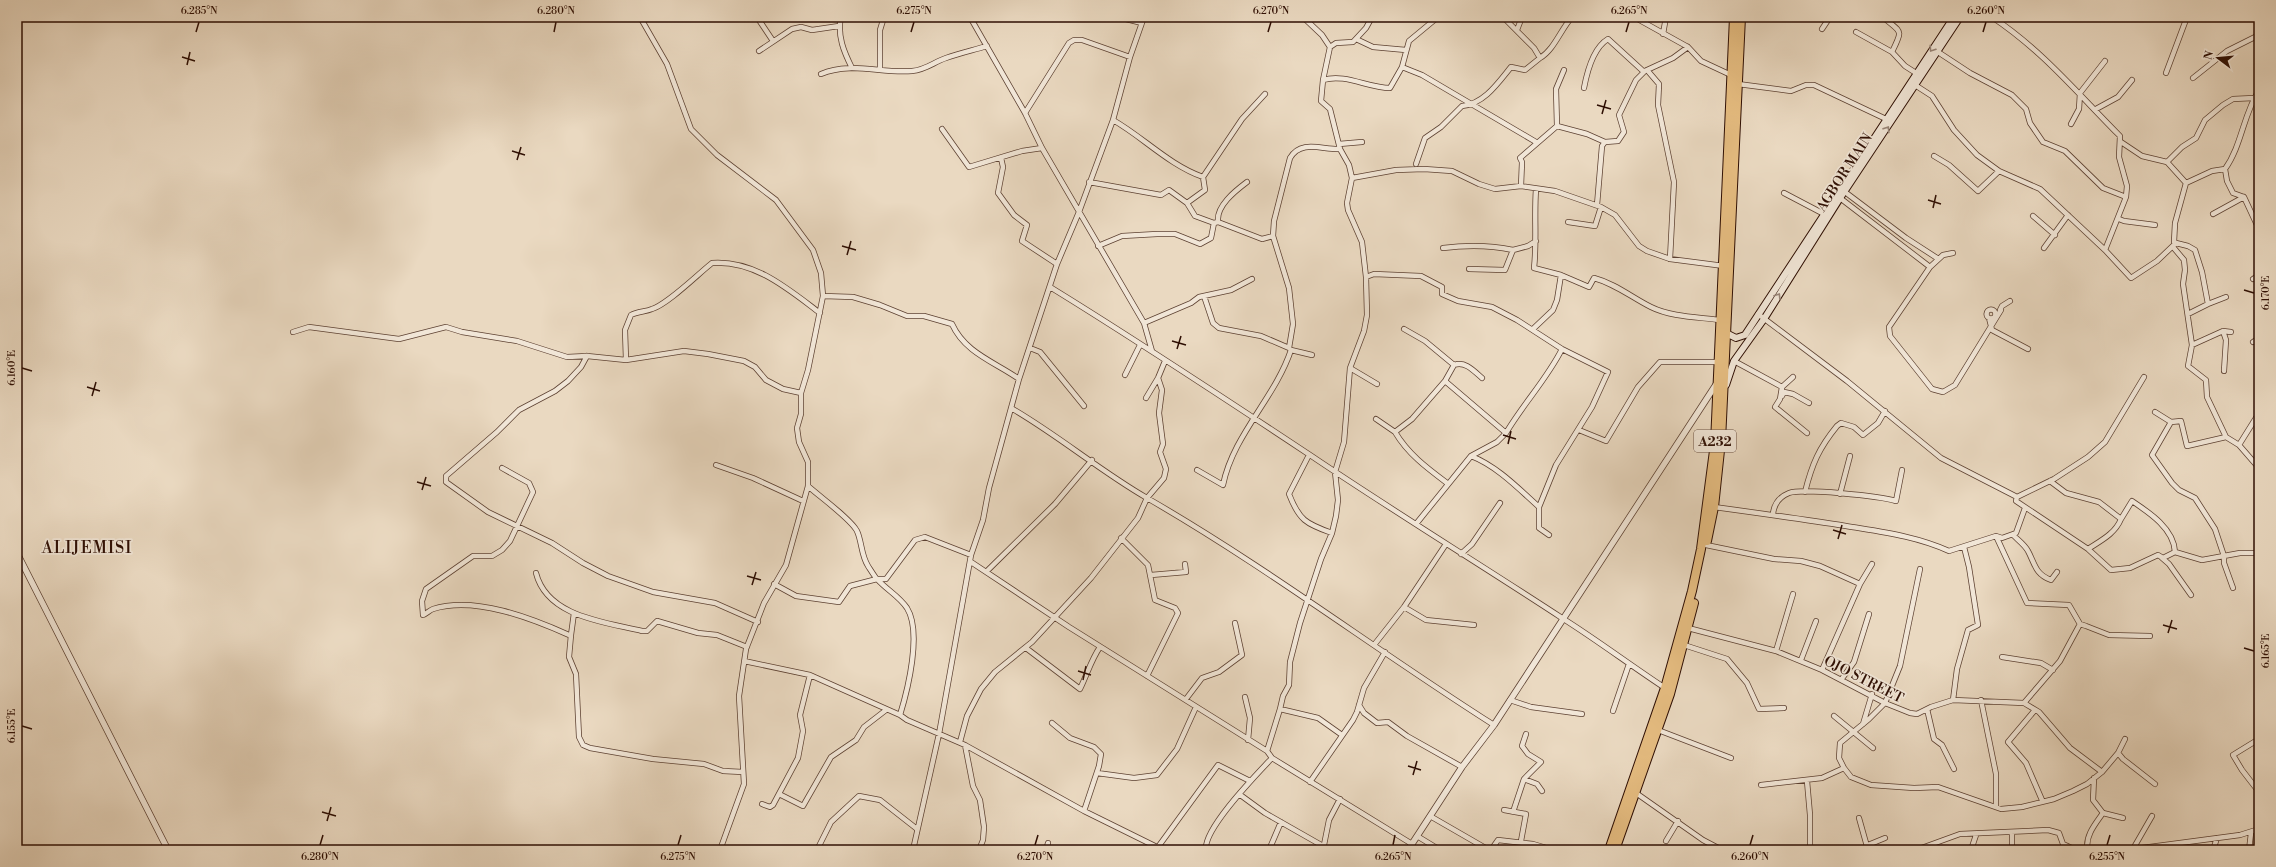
<svg xmlns="http://www.w3.org/2000/svg" width="2276" height="867" font-family="'Libre Bodoni',serif">
<style>
.lines{fill:none;stroke-linecap:round;stroke-linejoin:round}
.minor-casing{stroke:#5d4132;stroke-width:6}
.tertiary-casing{stroke:#5d4132;stroke-width:7}
.secondary-casing{stroke:#2e0e03;stroke-width:8}
.trunk-casing{stroke:#2e0e03;stroke-width:10}
.minor{stroke:#f1e6d7;stroke-width:4.5}
.tertiary{stroke:#f1e6d7;stroke-width:5.5}
.secondary{stroke:#f1e6d7;stroke-width:6}
.trunk{stroke:#e5bc80;stroke-width:8}
.oneway{stroke:#998578}
.ticks{fill:none;stroke:#2e0e03;stroke-width:1.5}
.labels{text-anchor:middle;stroke-width:3.5;stroke-linejoin:round;paint-order:stroke}
.shield{fill:#f1e6d7;stroke:#684f43;stroke-width:1}
.shield-label{font-size:13px;font-weight:bold;fill:#2e0e03}
.street-label{font-size:14px;fill:#2e0e03;stroke:#f1e6d7}
.quarter-label{font-size:16px;letter-spacing:1px;fill:#2e0e03;stroke:#f1e6d7}
.neatline{fill:none;stroke:#2e0e03;stroke-width:1.5}
.ticks-label{font-size:10px;text-anchor:middle;fill:#2e0e03}
</style>
<rect width="100%" height="100%" fill="#ead9c1"/>
<filter id="stains"><feTurbulence type="fractalNoise" baseFrequency=".005" numOctaves="4"/><feColorMatrix values="0 0 0 0 .2 0 0 0 0 .09 0 0 0 0 .02 0 0 0 .5 -.17"/></filter>
<radialGradient id="worn" r=".72"><stop offset=".6" stop-color="#630" stop-opacity="0"/><stop offset="1" stop-color="#630" stop-opacity=".3"/></radialGradient>
<g class="lines">
<g class="minor-casing">
<path id="minor" d="M640 17 667 64 691 129 717 155 776 200 813 250 821 273 823 296 808 370 801 393V414L797 428 799 442 808 462V486L786 565 764 603 746 649 739 696 744 784 720 850
M757 17 773 41
M841 17C837 36 844 52 852 68
M970 17 1025 113 1042 148 1144 323 1152 351
M1118 17 1142 23
M1303 17 1322 35 1330 47
M1503 17 1534 48 1540 58C1554 50 1561 29 1572 17
M1634 17 1688 47 1701 61 1731 75
M1883 17C1901 33 1904 28 1892 52L1905 66 1916 73
M1992 17C2042 50 2078 94 2120 136L2119 157 2127 186 2126 197 2105 250
M2256 17 2259 19
M1822 29 1830 17
M1517 30 1522 17
M1856 32 1892 52
M2259 32 2257 36 2259 49
M1663 34 1666 17
M1356 39 1373 47 1406 50
M759 51 792 29 801 27 812 30 839 26
M1938 52 1970 73 2012 95 2026 109 2030 123 2043 142 2065 151 2103 188 2126 197
M1402 67 1409 41 1438 17
M880 69V30L884 17
M2166 73 2187 17
M821 74C851 61 882 74 912 71 926 70 934 62 946 58 960 53 974 50 987 46
M2193 78 2227 51 2257 36
M1323 80 1330 47 1336 43 1353 42 1366 28 1372 17
M1738 84 1791 91 1806 85H1814L1886 119
M1915 85 1932 96 1954 130 1977 155 1999 171 2040 189 2105 250 2131 278 2157 261 2176 243 2174 242 2175 223 2186 183 2212 171 2225 169
M1584 88C1587 72 1593 48 1608 39L1643 71
M2259 90C2243 115 2242 145 2225 169L2227 181 2233 193 2244 197 2257 225 2259 237
M2096 109 2118 97 2132 80
M1025 113 1069 43 1074 40H1082L1130 57
M1113 120C1143 137 1169 165 1203 177L1242 119 1265 94
M2071 124 2079 109 2080 93 2105 61
M1557 126 1556 89 1564 70
M942 129 969 167 1022 151 1042 148
M1605 142 1618 141 1624 132 1619 115 1636 80 1645 71
M2121 142 2142 156 2167 162
M1339 144 1362 142
M1340 149 1330 109 1321 101 1323 80C1345 73 1368 88 1390 88L1402 67 1422 75 1536 142
M1934 156 1949 165 1978 191 1999 171
M1001 158 1003 167 998 193 1014 215 1027 225 1022 241 1057 264
M1416 164 1425 138 1441 127 1462 106C1484 104 1498 83 1511 67L1525 70 1540 58
M1203 177 1205 190 1187 203 1195 216 1214 223
M1352 178 1396 170 1424 169 1452 171 1479 184 1495 189 1521 186 1555 191 1601 207 1615 215 1639 246 1647 251 1670 259 1724 266
M1089 182 1161 195 1169 190 1187 203
M2186 183 2167 162 2182 147 2196 138 2205 120 2223 105 2233 99 2254 98
M1521 186 1522 162 1520 158 1557 126 1587 134 1605 142 1602 146 1597 205
M1536 189C1534 216 1537 242 1534 268L1561 275 1589 287 1594 278C1616 284 1631 297 1651 307 1671 317 1698 317 1720 320
M1845 192 1906 238 1937 258
M1784 193 1824 214
M1840 198 1930 267
M2213 214 2244 197
M2033 216 2055 235
M2119 219 2124 221 2155 225
M1218 222C1216 206 1235 191 1247 182
M1568 222 1595 226 1601 207
M2176 243 2188 246 2195 250 2202 272 2208 304 2226 297
M1098 246 1122 236 1157 234H1175L1200 244 1211 238 1214 223 1218 222 1262 239 1273 236
M2173 247 2184 260 2185 270 2183 284 2192 345 2188 366 2206 380 2207 397 2226 437 2239 445 2259 468
M1443 248C1466 245 1490 245 1513 250
M2044 248 2068 215
M1953 253 1943 255 1930 267 1889 327 1890 336 1932 389 1943 392 1955 385 2001 310
M1670 259 1674 182 1658 105 1659 84 1647 70 1673 58 1688 47
M1469 269 1505 270 1513 250 1528 246 1536 241
M1366 277 1374 274 1421 276 1442 287V294L1458 301 1492 307 1517 320 1562 349 1608 372 1592 407 1556 465 1539 507V528L1549 535
M2253 279 2259 275
M1050 287C1138 341 1224 398 1310 455 1393 511 1478 563 1562 618 1597 640 1630 665 1665 688
M823 296 853 297 880 305 907 316H924L952 324C965 353 995 362 1019 379
M1204 296 1213 323 1219 328 1261 336 1289 348
M1986.5 314a4.5 4.5 0 1 1 9 0a4.5 4.5 0 1 1-9 0Z
M2000 310 2002 306 2010 301
M1758 314 1847 381 1941 458 2017 497
M2188 314 2208 304
M1989 318 1992 330 2028 349
M1144 323 1191 303 1199 297 1231 290 1252 279
M1404 329 1425 341 1454 365
M1533 329 1553 310 1557 300 1561 275
M2223 331 2226 340 2224 371
M293 332 309 327 399 339 446 327 462 332 517 341 567 357 587 356 626 360 684 351 708 354 744 361 755 367 766 380 783 389 801 393
M2253 342 2259 338
M2192 345 2223 331 2231 332
M1030 348 1040 352 1084 406
M1291 350 1312 355
M587 356 581 367 568 381 555 391 519 410 497 432 446 476V482L488 512 552 543 583 563 608 576 653 592 715 603 758 622
M626 360 625 330 631 315C638 311 645 312 652 309 668 304 698 274 712 263 755 260 788 289 820 313
M1734 361 1782 387 1780 399 1775 407 1807 433
M1350 368 1377 384
M1125 375 1140 345
M1445 381 1412 419 1395 432C1408 454 1427 468 1447 483
M1782 387 1793 377
M1782 396 1784 392 1793 394 1809 403
M1146 398 1158 378 1165 361
M1011 408C1058 435 1100 471 1147 498 1267 567 1377 651 1494 725
M2155 412 2171 422 2181 421 2187 446 2226 437
M1376 419 1395 432
M2171 422 2152 455 2172 483 2179 490 2195 498 2215 529 2224 556V563L2233 588
M1579 430 1606 441 1638 387 1660 362H1719
M1506 433C1523 404 1547 379 1562 349
M2239 445 2259 413
M1309 455 1289 494C1299 520 1306 524 1332 533
M1471 456C1497 466 1519 489 1539 507
M716 465 753 478 803 501
M502 468 529 483 533 492 510 541 502 550 492 556H473L426 589 422 601 423 615C426 614 430 610 433 609 475 596 531 618 569 635H571L574 613
M1197 470 1223 485C1233 435 1275 398 1291 350L1289 348 1293 324 1289 288 1273 236 1274 221 1290 158C1301 139 1323 150 1340 149L1349 165 1352 178 1347 203 1348 210 1362 242 1366 277 1367 315 1364 331 1350 368 1344 442 1335 472 1338 500 1336 516 1332 533 1321 559 1300 623 1290 662 1289 685 1283 696 1280 709 1267 751
M2050 481 2066 493 2099 502 2121 519 2132 501C2150 513 2174 529 2175 552
M808 486C820 497 851 519 857 531 862 542 861 555 868 566 870 569 876 579 878 580 887 590 899 596 907 608 922 632 908 689 900 715
M1805 492C1812 464 1819 448 1837 426L1841 423 1854 427 1863 435 1878 423 1885 411
M1840 494 1850 456
M2017 497 2016 501 2088 549 2111 570 2130 568 2158 555 2163 558 2175 552 2202 560 2240 553H2259
M2017 497 2054 479 2088 457 2105 442 2144 377
M1714 507C1758 513 1802 519 1846 526 1882 532 1916 536 1949 551L1996 536 2002 538 2016 533 2025 508
M1773 514C1774 504 1779 497 1789 493 1803 488 1879 496 1896 501L1902 470
M1416 524 1471 456 1497 442 1506 433 1445 381 1454 365C1465 361 1473 370 1482 378
M2013 535C2018 540 2025 545 2028 551 2035 564 2035 574 2051 580L2057 572
M1996 536 2027 603 2069 605 2080 624 2086 626 2109 635 2150 636
M1121 538 1148 565 1155 600 1175 608 1178 613 1147 676
M1706 545 1774 559 1801 561 1820 566 1860 584
M2088 549C2100 541 2115 534 2121 519
M1461 554 1472 544 1500 503
M2161 557 2169 564 2191 595
M971 562 1069 627 1267 751 1272 758 1412 844
M986 572 1055 504 1092 460
M536 573C547 617 605 622 642 631H647L657 621 698 633 717 635 747 647
M1151 575 1186 572 1185 564
M774 584 796 596 839 602 850 586 877 579H886L915 540 925 537 971 555
M1404 607 1426 620 1474 625
M1688 628 1776 651 1822 670 1885 703 1910 713 1917 714 1931 707 1953 700 2024 703 2039 712 2070 748 2102 772
M571 635 569 657 576 674 579 737 583 745 590 748 653 759 704 764 723 771 743 772
M1374 645 1404 607 1446 544
M1684 645 1727 659 1747 683 1759 709 1784 708
M1026 648 1080 689C1087 675 1091 660 1100 647
M1776 651 1793 594
M2002 657 2041 663 2053 670
M1801 660 1816 621
M744 661 810 675 900 715 907 720 965 745 1084 811 1163 850
M1822 670 1860 584 1872 564
M1841 680 1854 662 1869 614
M1245 697 1250 718 1248 740
M1186 699 1202 678 1219 672 1242 655 1235 623
M1510 700 1531 707 1582 714
M1953 700 1957 669 1968 630 1978 625 1969 567 1964 547
M1981 700 1996 774V807
M2024 703 2060 661 2080 624
M1359 705 1364 713 1377 723 1388 722 1407 736 1462 767
M1280 709 1318 718 1342 735
M1927 709 1934 739 1942 745 1954 769
M2035 710 2008 742 2026 763 2042 800
M1613 711 1629 664
M1834 716 1873 748
M1052 723 1070 738 1094 747 1101 754 1099 766 1084 811
M1863 724 1872 694
M1658 730 1731 758
M2125 739 2118 753 2123 759 2155 784
M2259 739 2233 755 2242 770 2259 792
M960 742 967 716 981 689 995 672 1032 642 1091 578 1138 518 1147 498 1164 478 1166 469 1160 452 1163 444 1159 413 1162 390 1158 378
M965 745 973 786 980 800 984 827 983 840 979 850
M1844 768 1839 758 1840 743 1869 719 1885 703 1900 666 1920 569
M1097 773 1134 778 1157 775 1177 749 1196 707
M1524 779 1537 784 1542 791
M1807 781 1810 815V850
M1310 782 1353 720 1357 712 1364 688 1385 652
M1761 785 1822 778 1844 768 1851 777 1871 785 1914 788 1938 787 2001 809 2022 807 2054 799 2073 791 2087 784 2102 772 2118 753
M1636 793 1703 840 1722 850
M779 794 803 806 831 757 856 740 864 727 886 710
M1239 794 1265 813 1323 846
M762 804 770 807 773 805 798 758 803 731 800 715 810 675
M1504 810 1526 814 1521 841
M1513 812 1524 779 1541 762 1528 754 1522 746 1526 734
M2103 813 2123 818
M1430 816 1489 850
M1859 818 1868 850
M2012 832V850
M1417 836 1440 850
M1666 841 1678 821
M1868 845 1885 838
M1158 847 1218 765 1250 781
M2133 849 2152 816
M817 850 831 822 859 796 880 800 917 829
M913 850 939 734 971 555 983 520 989 488 1019 379 1057 264 1079 212 1113 120 1130 57 1144 17
M1046 850 1048 843
M1206 850C1203 829 1256 775 1272 758
M1269 850 1281 822
M1323 850 1329 820 1340 799
M1491 850 1498 840 1533 844
M1530 850 1533 844 1553 850
M1916 850 1960 834 2048 830 2059 833 2063 844 2076 850
M1971 850 1976 835
M2088 850C2084 837 2096 823 2103 813L2093 800 2094 778
M2127 850 2240 835 2259 829
M2213 850 2217 838
M2249 850 2251 833"/>
</g>
<g class="tertiary-casing">
<path id="tertiary" d="M17 553 168 850
M1408 850 1462 767 1494 725 1717 383"/>
</g>
<g class="secondary-casing">
<path id="secondary" d="M1726 333 1736 338 1745 335 1954 17
M1726 385 1734 361 1764 319 1840 198 1960 17"/>
</g>
<g class="trunk-casing">
<path id="trunk" d="M1707 541 1714 507 1721 441 1741 17
M1609 850 1665 688 1692 591 1701 549 1715 443 1734 17
M1615 850 1670 694 1694 603"/>
</g>
<use href="#minor" class="minor"/>
<use href="#tertiary" class="tertiary"/>
<use href="#secondary" class="secondary"/>
<use href="#trunk" class="trunk"/>
</g>
<defs><path id="oneway-chevron" d="M-2-3.5L2.5 0L-2 3.5" fill="none" stroke-width="1.6" stroke-linecap="round" stroke-linejoin="round"/></defs>
<g class="oneway">
<use href="#oneway-chevron" transform="translate(1932 49) rotate(124)"/>
<use href="#oneway-chevron" transform="translate(1887 129) rotate(-57)"/>
<use href="#oneway-chevron" transform="translate(1778 296) rotate(-58)"/>
</g>
<path class="ticks" d="M196 32 199 22M554 32 556 22M911 32 914 22M1268 32 1271 22M1626 32 1629 22M1983 32 1986 22M182 57 195 61M187 65 190 52M1597 105 1611 109M1602 114 1606 100M512 151 525 155M517 160 521 147M1928 200 1941 204M1933 208 1936 195M842 246 856 250M847 255 851 241M2244 290 2254 293M1172 341 1186 345M1177 349 1181 336M22 368 32 371M87 387 100 391M92 396 96 382M1503 435 1516 439M1508 444 1511 431M417 482 431 486M422 490 426 477M1833 530 1846 534M1838 539 1842 525M747 576 761 580M752 585 756 572M2163 625 2177 629M2168 633 2172 620M2244 648 2254 651M1078 671 1091 675M1083 680 1086 666M22 726 32 729M1408 766 1421 770M1413 775 1417 761M322 812 336 816M327 821 331 807M320 845 323 835M678 845 681 835M1035 845 1038 835M1393 845 1395 835M1750 845 1753 835M2107 845 2110 835"/>
<g class="labels">
<rect class="shield" x="1694" y="430" width="42" height="22" rx="3"/>
<g class="shield-label">
<text x="1715" y="446">A232</text>
</g>
<g class="street-label">
<text transform="translate(1844 172) rotate(-57)" y="5">AGBOR MAIN</text>
<text transform="translate(1864 679) rotate(27)" y="5">OJO STREET</text>
</g>
<g class="quarter-label">
<text x="87" y="553">ALIJEMISI</text>
</g>
</g>
<rect width="2276" height="867" fill="none" stroke="#ead9c1" stroke-width="44"/>
<g transform="translate(2218 58) rotate(286)" stroke="#f1e6d7" stroke-width="3" paint-order="stroke">
<path d="M0-3L7 15L0 10L-7 15Z" fill="#2e0e03"/>
<text y="-6" font-size="11" font-weight="bold" text-anchor="middle" fill="#2e0e03">N</text>
</g>
<rect x="22" y="22" width="2232" height="823" class="neatline"/>
<g class="ticks-label">
<text x="199" y="14">6.285°N</text>
<text x="556" y="14">6.280°N</text>
<text x="914" y="14">6.275°N</text>
<text x="1271" y="14">6.270°N</text>
<text x="1629" y="14">6.265°N</text>
<text x="1986" y="14">6.260°N</text>
<text transform="translate(2265 293) rotate(-90)" y="4">6.170°E</text>
<text transform="translate(11 368) rotate(-90)" y="4">6.160°E</text>
<text transform="translate(2265 651) rotate(-90)" y="4">6.165°E</text>
<text transform="translate(11 726) rotate(-90)" y="4">6.155°E</text>
<text x="320" y="860">6.280°N</text>
<text x="678" y="860">6.275°N</text>
<text x="1035" y="860">6.270°N</text>
<text x="1393" y="860">6.265°N</text>
<text x="1750" y="860">6.260°N</text>
<text x="2107" y="860">6.255°N</text>
</g>
<rect width="100%" height="100%" filter="url(#stains)"/>
<rect width="100%" height="100%" fill="url(#worn)"/>
</svg>
